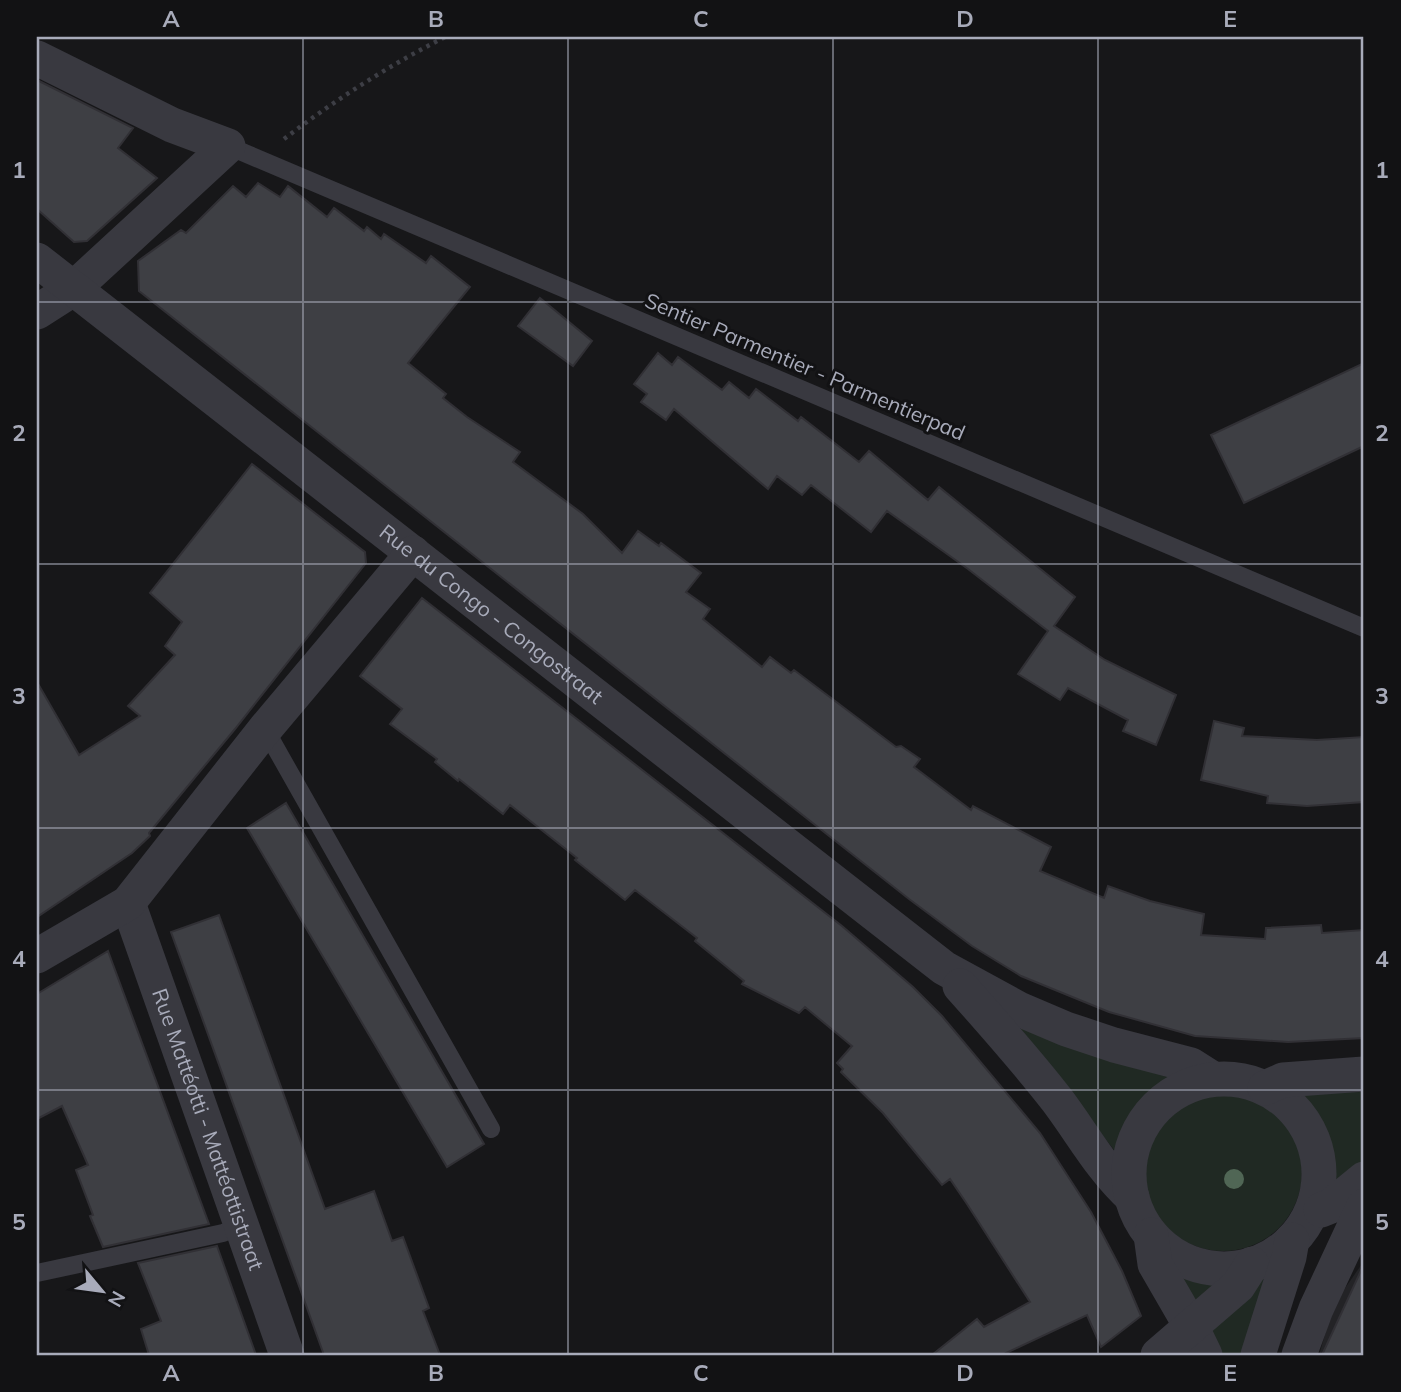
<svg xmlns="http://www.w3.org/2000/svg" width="1401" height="1392" font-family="Mulish,sans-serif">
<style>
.built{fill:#232326}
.green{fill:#202923}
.building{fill:#3e3f44;stroke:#313035;stroke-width:2}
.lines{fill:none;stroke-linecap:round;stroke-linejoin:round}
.path{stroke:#3d3e45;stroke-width:4.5;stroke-dasharray:3.5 5;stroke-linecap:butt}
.lane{stroke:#393940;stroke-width:18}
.street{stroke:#393940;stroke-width:35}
.tree{fill:#506655}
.grid{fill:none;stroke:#a8abba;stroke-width:2;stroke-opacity:0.55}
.labels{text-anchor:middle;stroke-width:6;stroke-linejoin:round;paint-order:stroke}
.street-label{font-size:21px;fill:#a8abba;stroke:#121214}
.neatline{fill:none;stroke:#a8abba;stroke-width:2.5}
.grid-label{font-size:23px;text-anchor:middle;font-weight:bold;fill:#a8abba}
</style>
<rect width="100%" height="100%" fill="#171719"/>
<path class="built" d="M1364 1261V1355H1319L1334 1304Z"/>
<path class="green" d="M1021 1026 1184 1075C1146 1095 1129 1113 1118 1155L1021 1032Z
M1364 1090V1161L1328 1192C1333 1154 1321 1121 1293 1094Z
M1144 1172a79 79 0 1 1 158 0a79 79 0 1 1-158 0Z
M1276 1265 1245 1355H1218L1204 1330Z
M1171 1267 1200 1277 1231 1279 1195 1312Z"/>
<path class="building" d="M37 80 133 128 118 148 157 178 87 241 74 242 37 209Z
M258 183 280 197 288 186 327 217 334 208 364 231 367 227 381 239 384 234 426 263 431 256 470 287 408 363 446 394 443 398 467 417 520 452 513 462 583 514 622 553 638 531 659 546 661 543 701 573 686 592 710 609 703 619 762 667 770 657 791 673 794 670 896 747 901 746 920 759 914 767 971 810 973 806 1051 847 1040 871 1104 898 1108 886 1150 901 1204 914 1201 935 1265 939 1266 928 1321 925 1322 933 1364 930V1038L1288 1042 1195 1036 1109 1012 1021 976 972 946 909 899 139 291 138 261 181 230 186 233 233 186 246 197Z
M540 298 592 341 573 366 518 326Z
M658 353 672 365 678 357 722 390 729 382 749 398 756 389 798 421 801 417 859 462 869 451 928 500 939 487 1075 597 1054 626 1105 660 1176 695 1156 745 1123 731 1128 720 1068 688 1060 700 1018 674 1048 631 968 569 887 511 871 532 811 485 802 495 777 476 768 489 674 409 666 420 641 402 647 394 634 384Z
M1364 363V446L1244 503 1211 435Z
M252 464 365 552 366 563 235 729 149 833 150 836 132 853 37 917V682L79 755 140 716 128 706 175 655 165 646 182 622 150 593Z
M422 598 842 926 913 987 942 1016 1040 1133 1091 1212 1122 1271 1141 1316 1101 1347 1087 1315 1006 1353 1008 1355H932L977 1319 984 1327 1030 1302 967 1204 950 1179 942 1185 883 1113 841 1072 843 1069 837 1063 852 1046 805 1007 799 1013 742 984 744 981 695 941 697 938 635 890 625 900 575 860 577 858 510 805 503 814 459 779 458 781 435 762 437 759 390 724 402 709 360 676Z
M1214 721 1244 728 1242 736 1317 740 1364 737V802L1307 806 1267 803 1268 796 1201 780Z
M286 803 484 1144 447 1167 247 828Z
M219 915 325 1209 374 1191 392 1241 403 1237 429 1308 423 1311 440 1355H324L171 932Z
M108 951 209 1224 103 1247 90 1216 93 1215 76 1170 88 1165 62 1106 37 1119V994Z
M217 1246 256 1355H149L141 1329 161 1321 138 1263Z
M1364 1264V1355H1322Z"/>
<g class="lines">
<path class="path" d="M284 139C335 100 388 66 445 37"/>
<path class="lane" d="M228 146 1364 628
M265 729 491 1129
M37 1273 223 1233 240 1226"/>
<g class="street">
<path d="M37 58 172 125 228 146 73 289 37 312"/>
<path id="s1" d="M37 260 944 968 1019 1009 1066 1029 1114 1045 1191 1065 1213 1079"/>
<path id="s2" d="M128 903 287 1355"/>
<path d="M37 956 128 903 265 729 413 553"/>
<path d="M960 986C993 1023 1026 1060 1057 1100 1082 1133 1101 1169 1132 1197"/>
<circle cx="1224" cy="1174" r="95"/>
<path d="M1265 1088 1283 1080 1364 1074"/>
<path d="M1321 1210 1331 1206 1364 1179"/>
<path d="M1151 1235 1155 1264 1192 1328 1205 1355"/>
<path d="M1158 1355 1238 1286 1252 1264"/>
<path d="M1258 1355 1289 1257 1292 1240"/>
<path d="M1299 1355 1316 1309 1364 1206"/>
</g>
</g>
<circle class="tree" cx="1234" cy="1179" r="10"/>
<path class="grid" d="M303 37V1355M568 37V1355M833 37V1355M1098 37V1355M37 302H1364M37 564H1364M37 828H1364M37 1090H1364"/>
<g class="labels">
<g class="street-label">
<text transform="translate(805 367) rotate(23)" y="7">Sentier Parmentier - Parmentierpad</text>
<text dy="7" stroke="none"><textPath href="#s1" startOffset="576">Rue du Congo - Congostraat</textPath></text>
<text dy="7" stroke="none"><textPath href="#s2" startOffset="240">Rue Mattéotti - Mattéottistraat</textPath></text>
</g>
</g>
<rect width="1401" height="1392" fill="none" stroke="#121214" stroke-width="77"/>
<g transform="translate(102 1291) rotate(119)" stroke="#121214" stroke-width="5" paint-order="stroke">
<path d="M0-5L12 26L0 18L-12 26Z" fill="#a8abba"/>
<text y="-10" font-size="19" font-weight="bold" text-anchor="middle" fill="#a8abba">N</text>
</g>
<rect x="38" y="38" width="1324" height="1316" class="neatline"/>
<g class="grid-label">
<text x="171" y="27">A</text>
<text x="436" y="27">B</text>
<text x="701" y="27">C</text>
<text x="965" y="27">D</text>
<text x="1230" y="27">E</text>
<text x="19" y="178">1</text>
<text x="1382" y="178">1</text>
<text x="19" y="441">2</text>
<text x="1382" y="441">2</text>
<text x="19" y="704">3</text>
<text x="1382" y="704">3</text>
<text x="19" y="967">4</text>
<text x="1382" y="967">4</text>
<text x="19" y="1230">5</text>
<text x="1382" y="1230">5</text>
<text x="171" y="1381">A</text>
<text x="436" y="1381">B</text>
<text x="701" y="1381">C</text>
<text x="965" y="1381">D</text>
<text x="1230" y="1381">E</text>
</g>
</svg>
